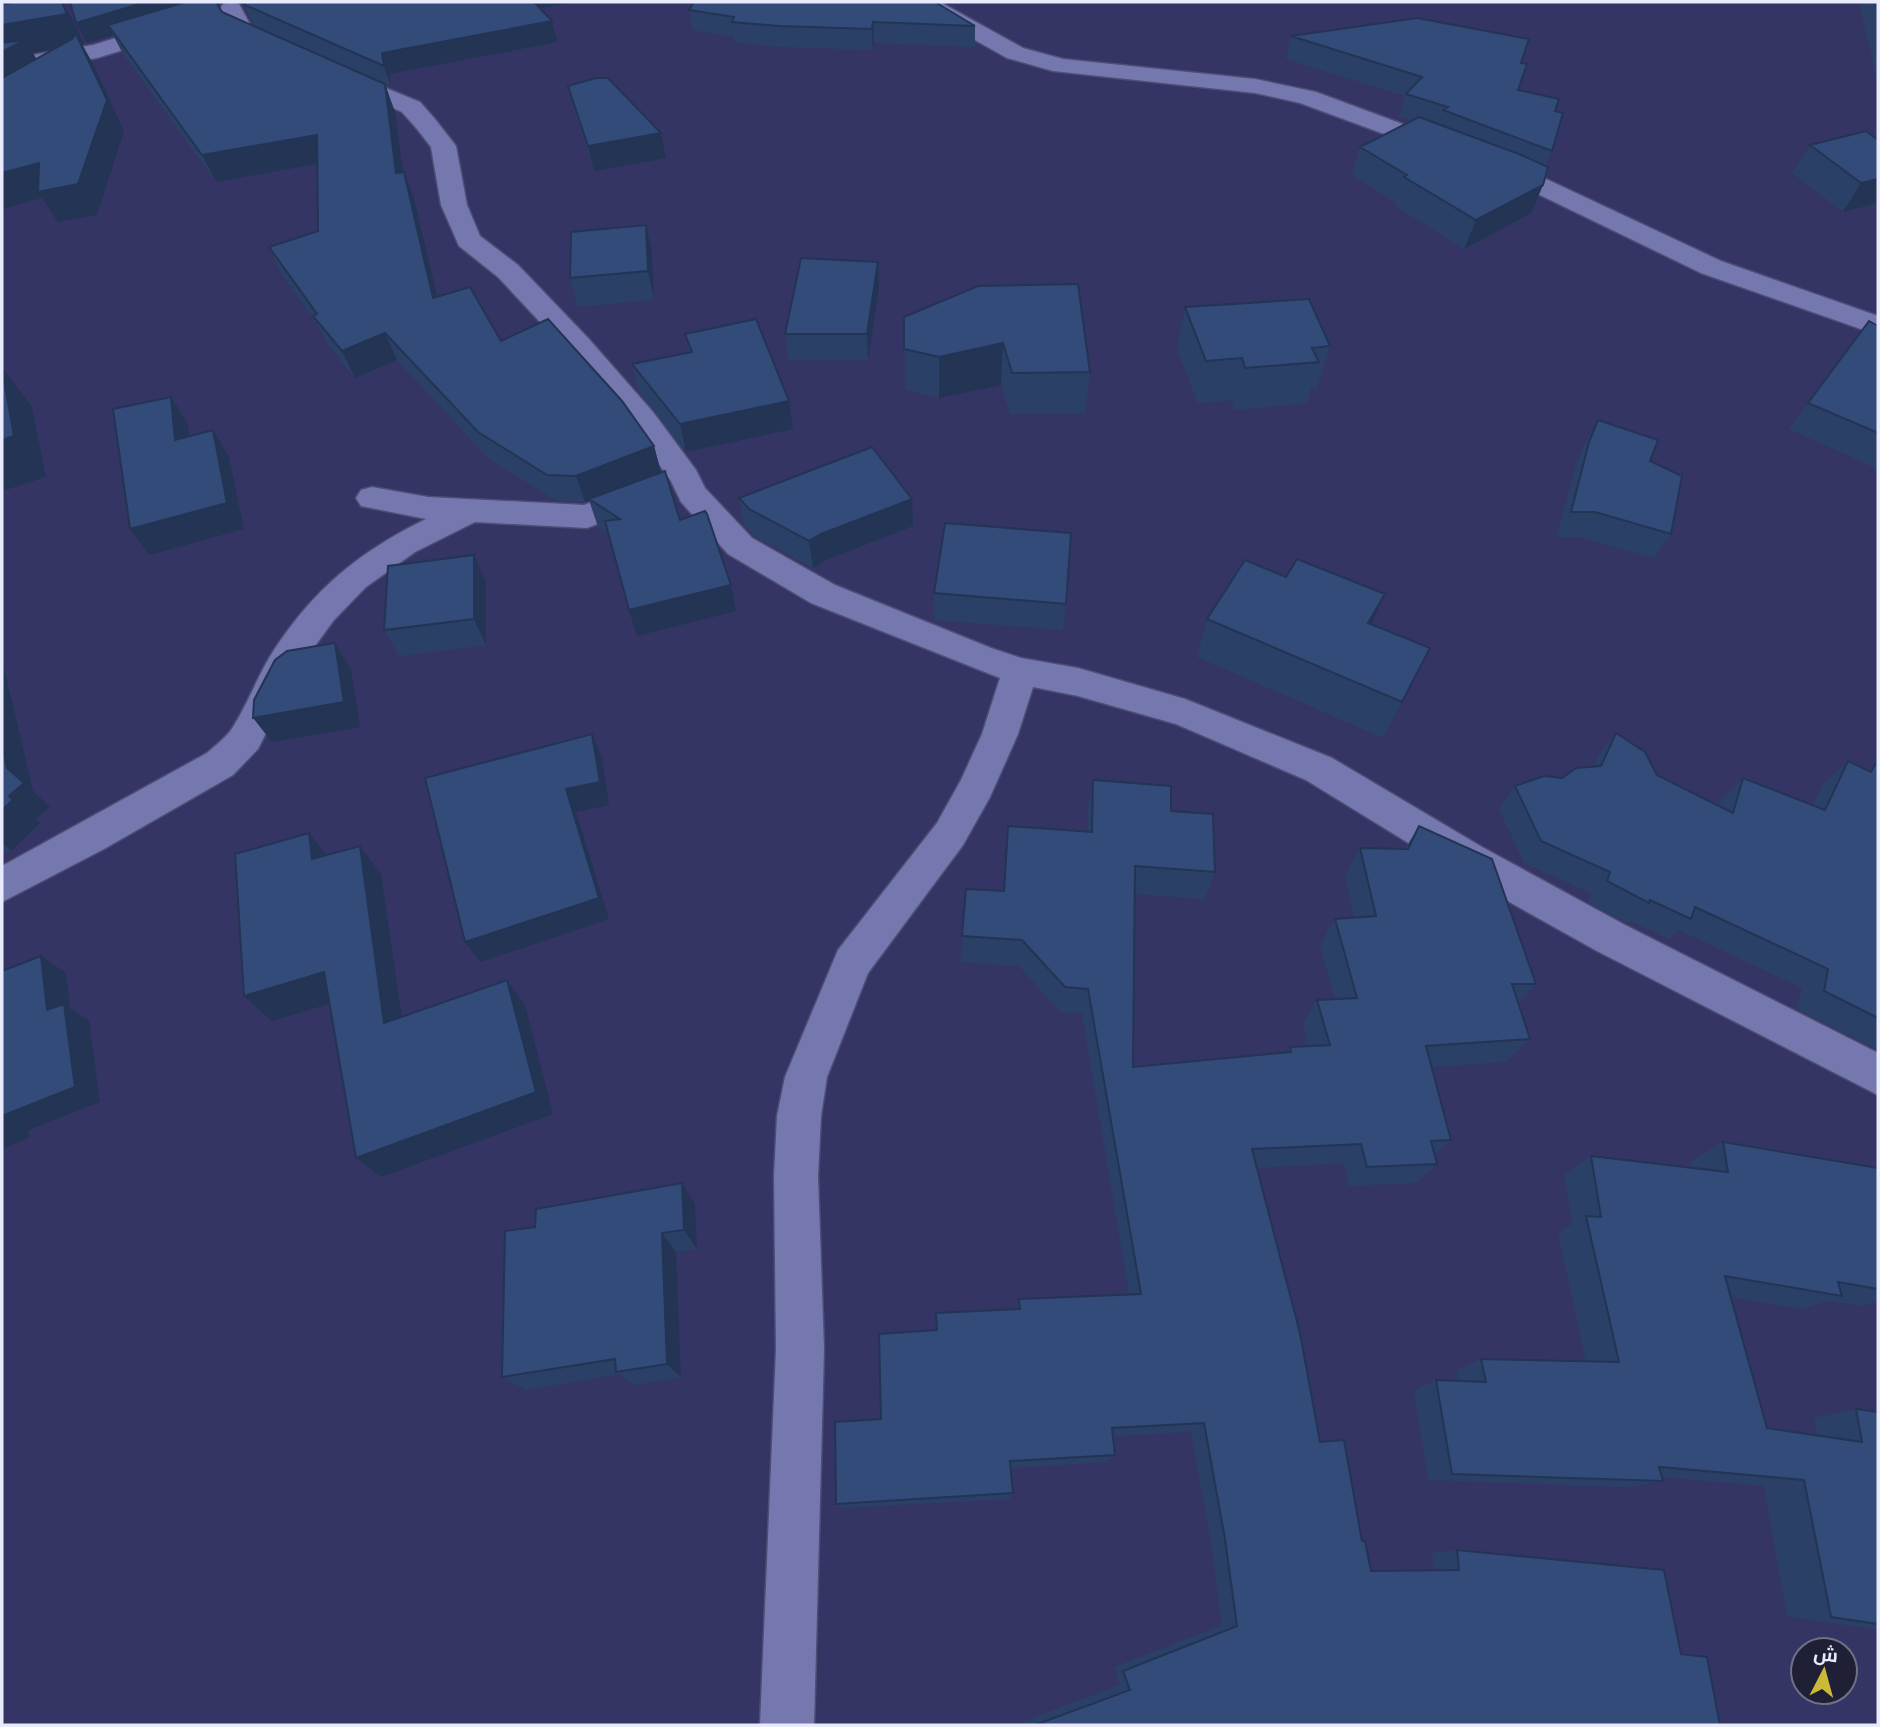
<svg xmlns="http://www.w3.org/2000/svg" width="1880" height="1727" font-family="Quicksand,Cairo,sans-serif">
<style>
.lines{fill:none;stroke-linecap:round;stroke-linejoin:round}
.minor-casing{stroke:#4e4d73;stroke-width:3}
.minor{fill:#7578ae;fill-rule:evenodd}
.wall{fill:#2b4067}
.shaded-wall{fill:#233454}
.building{fill:#324b78;stroke:#233454;stroke-width:2}
</style>
<rect width="100%" height="100%" fill="#353565"/>
<g class="lines">
<g class="minor-casing">
<path id="minor" d="M231 2 239 4 252 28 286 44 290 49 286 54H270L235 37 220 9 223 4Z
M913 2H940L1023 48 1063 59 1255 79 1316 92 1527 170 1721 261 1878 316V335L1701 273 1509 180 1300 103 1255 93 1053 71 1007 58 916 7Z
M167 22 175 24 178 29 175 34 97 58 2 74V60L93 45Z
M342 70 420 102 435 119 456 146 467 205 480 236 518 265 588 338 653 412 696 470 705 488 752 538 835 585 991 648 1021 658 1078 668 1185 699 1332 758 1482 847 1625 925 1878 1053V1095L1597 951 1454 871 1306 780 1176 724 1078 696 1033 687 1018 734 990 797 963 845 868 973 827 1077 821 1116 818 1176 824 1349 814 1725H760L776 1349 774 1176 777 1116 785 1077 838 950 937 823 961 780 982 734 1000 678 811 603 728 554 681 502 671 481 631 426 568 352 498 277 459 246 441 205 431 147 417 129 402 112 334 82 330 77 334 72Z
M641 484 652 487 657 495 652 503 587 528 475 522 415 552 366 587 334 620 298 669 258 749 233 775 104 849 2 902V866L207 753C216 745 227 737 233 727 249 702 258 674 274 650 315 588 359 552 426 519L361 506 356 498 361 490 372 487 428 497 584 505Z"/>
</g>
<use href="#minor" class="minor"/>
</g>
<path class="wall" d="M243 2H577L540 8 557 42 390 74 391 87 254 26Z
M1859 2H1878V75H1876Z
M217 4 222 12 395 112 403 172H404L414 199 437 297 654 446 661 472 680 520 731 585 736 611 637 636 608 533 598 527 589 500 585 502 557 501 489 459 397 360 355 378 327 343 316 322 282 275 269 247 318 231 317 164 216 182 122 52 113 35 87 43 76 23Z
M689 10 975 26V47L874 43 873 50 781 47 734 42V37L693 30Z
M1291 36 1521 63 1518 90 1555 111 1552 151 1545 166 1543 185 1531 213 1464 249 1394 205 1395 202 1352 175 1360 147 1412 121 1399 117 1405 96 1286 59Z
M568 86 666 158 594 171 574 111Z
M1866 131 1878 203 1843 212 1792 173 1810 145Z
M652 253 654 300 578 307 570 278Z
M878 262 879 288 868 360H788L785 334Z
M978 286 1090 372 1085 413 1010 414 1001 385 939 398 905 390 904 317Z
M1185 307 1330 346 1317 388H1311L1307 403 1235 410 1232 400 1198 403 1177 349Z
M1878 326V469L1789 429 1808 403Z
M685 334 789 401 793 429 686 452 639 392 632 364 689 353Z
M1598 420 1650 461 1671 534 1654 558 1580 537H1557L1575 467 1584 446Z
M739 498 912 499 913 526 824 561 813 568 754 536 744 525Z
M1286 577 1385 594 1371 625 1411 686 1383 738 1197 657 1207 619Z
M486 582V645L399 656 384 630Z
M934 593 1066 604 1063 630 934 620Z
M2 659 33 791 50 807 35 819 40 823 11 851 4 850 2 852Z
M1616 733 1657 775 1719 806 1721 800 1743 778 1813 805 1823 784 1848 761 1868 770 1875 764 1878 766V1050L1797 1009 1802 988 1679 930 1669 939 1630 921 1628 924 1588 902 1591 893 1524 863 1499 809 1515 786 1562 778 1593 767 1598 756Z
M1093 780 1171 811 1215 872 1205 899 1135 894 1133 1067 1286 1053 1290 1047 1308 1046 1303 1024 1317 1000 1335 999 1320 945 1335 919 1354 917 1345 876 1360 848 1405 849 1419 826 1536 984 1518 1003 1530 1039 1506 1062 1431 1067 1451 1140 1435 1154 1437 1164 1416 1183 1349 1186 1344 1163 1257 1168 1320 1442 1362 1541 1371 1571 1434 1570 1432 1553 1457 1550 1681 1654 1720 1725H1013L1120 1685 1114 1667 1222 1625 1211 1542 1191 1432 1113 1436 1115 1455 1107 1462 1011 1468 1013 1493 1009 1499 841 1508 836 1504 881 1419 937 1330 936 1313 1017 1309 1019 1299 1129 1294 1082 1013 1060 1012 1019 966 961 962 962 936 1003 891 1008 826 1088 831V809Z
M1723 1142 1878 1168V1301L1863 1306 1827 1301 1802 1309 1731 1297 1767 1428 1817 1435 1814 1418 1856 1409 1878 1412V1630L1787 1616 1764 1486 1662 1477 1663 1481 1629 1487 1428 1480 1414 1390 1436 1380 1459 1381 1457 1370 1481 1359 1586 1361 1558 1233 1572 1224 1564 1175 1591 1156 1692 1168 1691 1161Z
M682 1183 695 1204 697 1249 676 1252 681 1377 634 1385 619 1374 526 1390 502 1377 535 1227Z"/>
<path class="shaded-wall" d="M62 2 75 24 84 44H82L93 64 124 131 97 215 58 222 42 198 2 209V173L81 44 33 53 43 70 2 93V25Z
M146 2H224L115 35 108 25 113 35 87 43 76 23Z
M533 2H577L535 9Z
M552 21 557 42 390 74 391 87 384 66 382 53Z
M873 22 874 43 873 50 872 29Z
M385 84 395 112 407 200 396 173Z
M661 133 666 158 594 171 588 146Z
M317 135 328 162 216 182 202 155Z
M404 172 414 199 444 325 433 298Z
M1878 179V203L1843 212 1861 183Z
M1543 185 1531 213 1464 249 1476 220Z
M646 225 652 253 654 300 648 271Z
M878 262 879 288 868 360 867 334Z
M385 333 397 360 355 378 342 351Z
M1003 343 1001 385 939 398V357Z
M2 367 32 407 46 477 2 491Z
M171 397 188 424 192 467 175 440Z
M789 401 793 429 686 452 680 424Z
M213 430 229 457 244 529 149 555 130 529Z
M654 446 661 473 585 502 576 476Z
M912 499 913 526 824 561 813 568 809 541 821 534Z
M474 555 486 582V645L474 619Z
M731 585 736 611 637 636 629 610Z
M1385 594 1368 633V623Z
M335 643 351 669 360 727 272 742 253 718Z
M1430 648 1411 686 1383 738 1402 702Z
M2 659 33 791 50 807 35 819 40 823 11 851 2 843V810L9 796 7 768 2 746Z
M592 734 602 758 609 805 576 812 609 919 480 962 465 942 566 789Z
M309 833 332 862 312 859Z
M360 846 381 874 406 1046 384 1023Z
M41 956 66 973 70 1008 89 1021 100 1102 28 1130 29 1138 2 1149V1116L47 1010Z
M324 972 349 998 272 1021 244 996Z
M507 980 525 1005 553 1114 381 1177 356 1158Z
M682 1183 695 1204 697 1249 684 1230Z
M662 1233 676 1252 681 1377 667 1364Z"/>
<path class="building" d="M13 2H62L67 14 2 25V4Z
M70 2H146L76 23Z
M186 2H216L222 12 385 84 396 173 404 172 433 298 470 287 501 341 548 319 622 401 654 446 576 476 547 475 478 432 385 333 342 351 313 316 317 314 269 247 318 231 317 135 202 155 108 25Z
M243 2H534L552 21 382 53 384 66 245 5Z
M694 2H935L975 26 873 22 872 29 779 26 732 22 734 17 689 10Z
M1417 18 1529 39 1521 63 1527 64 1518 90 1559 99 1555 111 1563 113 1552 151 1443 110 1448 107 1406 94 1422 77 1291 36Z
M76 34 107 100 78 184 38 192 39 163 2 173V78L72 39Z
M25 40 2 52V43Z
M596 78H608L661 133 588 146 568 86Z
M1419 117 1519 154 1548 167 1543 185 1476 220 1404 177 1407 175 1360 147Z
M1866 131 1878 140V179L1861 183 1810 145Z
M646 225 648 271 570 278 571 232Z
M801 258 878 262 867 334H785Z
M1078 284 1090 372 1012 373 1003 343 939 357 904 349V317L978 286Z
M1309 299 1330 346 1312 348 1319 362 1245 368 1242 358 1206 361 1185 307Z
M756 319 789 401 680 424 632 364 692 352 685 334Z
M1869 321 1878 326V433L1808 403Z
M2 369 14 436 2 440Z
M171 397 175 440 213 430 227 503 130 529 113 409Z
M1598 420 1658 440 1650 461 1682 476 1671 534 1595 512H1571L1589 442Z
M872 447 912 499 821 534 809 541 749 509 739 498Z
M665 471 680 520 705 511 707 514 731 585 629 610 605 521 620 519 589 499Z
M945 523 1071 533 1066 604 934 593Z
M474 555V619L384 630 388 566Z
M1297 559 1385 594 1368 623 1430 648 1402 702 1207 619 1245 560 1286 577Z
M335 643 344 702 253 718 254 700 275 660 287 651Z
M1616 733 1645 752 1657 775 1733 813 1743 778 1825 810 1848 761 1871 772 1875 764 1878 766V1018L1824 991 1828 969 1695 907 1691 919 1650 900 1649 903 1607 881 1610 872 1541 841 1515 786 1544 776 1562 778 1576 768 1601 766Z
M592 734 600 782 566 789 599 898 465 942 425 778Z
M2 746 7 768 24 783 9 796 13 800 2 810Z
M1093 780 1171 786V811L1213 814 1215 872 1135 866 1133 1067 1291 1052 1290 1047 1330 1045 1317 1000 1357 998 1335 919 1376 916 1360 848 1408 849 1419 826 1492 859 1536 984H1512L1530 1039 1426 1046 1451 1140 1431 1141 1437 1164 1367 1167 1361 1144 1252 1149 1300 1333 1320 1442 1344 1440 1362 1541H1365L1371 1571 1459 1570 1457 1550 1664 1570 1681 1654 1707 1657 1720 1725H1035L1130 1690 1123 1671 1237 1626 1225 1539 1204 1423 1112 1428 1115 1455 1010 1461 1013 1493 836 1504 835 1422 881 1419 879 1334 937 1330 936 1313 1020 1309 1019 1299 1141 1294 1088 989 1065 987 1022 940 962 936 966 889 1004 891 1008 826 1092 832Z
M309 833 312 859 360 846 384 1023 507 980 536 1092 356 1158 324 972 244 996 235 854Z
M41 956 47 1010 64 1004 75 1087 2 1116V971Z
M1723 1142 1878 1168V1289L1838 1282 1842 1296 1725 1276 1767 1428 1862 1442 1856 1409 1878 1412V1624L1831 1617 1804 1480 1659 1467 1663 1481 1452 1474 1436 1380 1486 1382 1481 1359 1619 1362 1586 1216 1601 1217 1591 1156 1728 1172Z
M682 1183 684 1230 662 1233 667 1364 616 1372 615 1359 502 1377 505 1231 535 1227 536 1209Z"/>
<rect width="1880" height="1727" fill="none" stroke="#e9ebfd" stroke-width="7"/>
<g transform="translate(1824 1671) rotate(6)"><circle r="33" fill="#1f2036" stroke="#707186" stroke-width="2"/>
<path d="M0-5L12 26L0 18L-12 26Z" fill="#cbb939"/>
<text y="-10" font-size="19" font-weight="bold" text-anchor="middle" fill="#e9ebfd">ش</text>
</g>
</svg>
